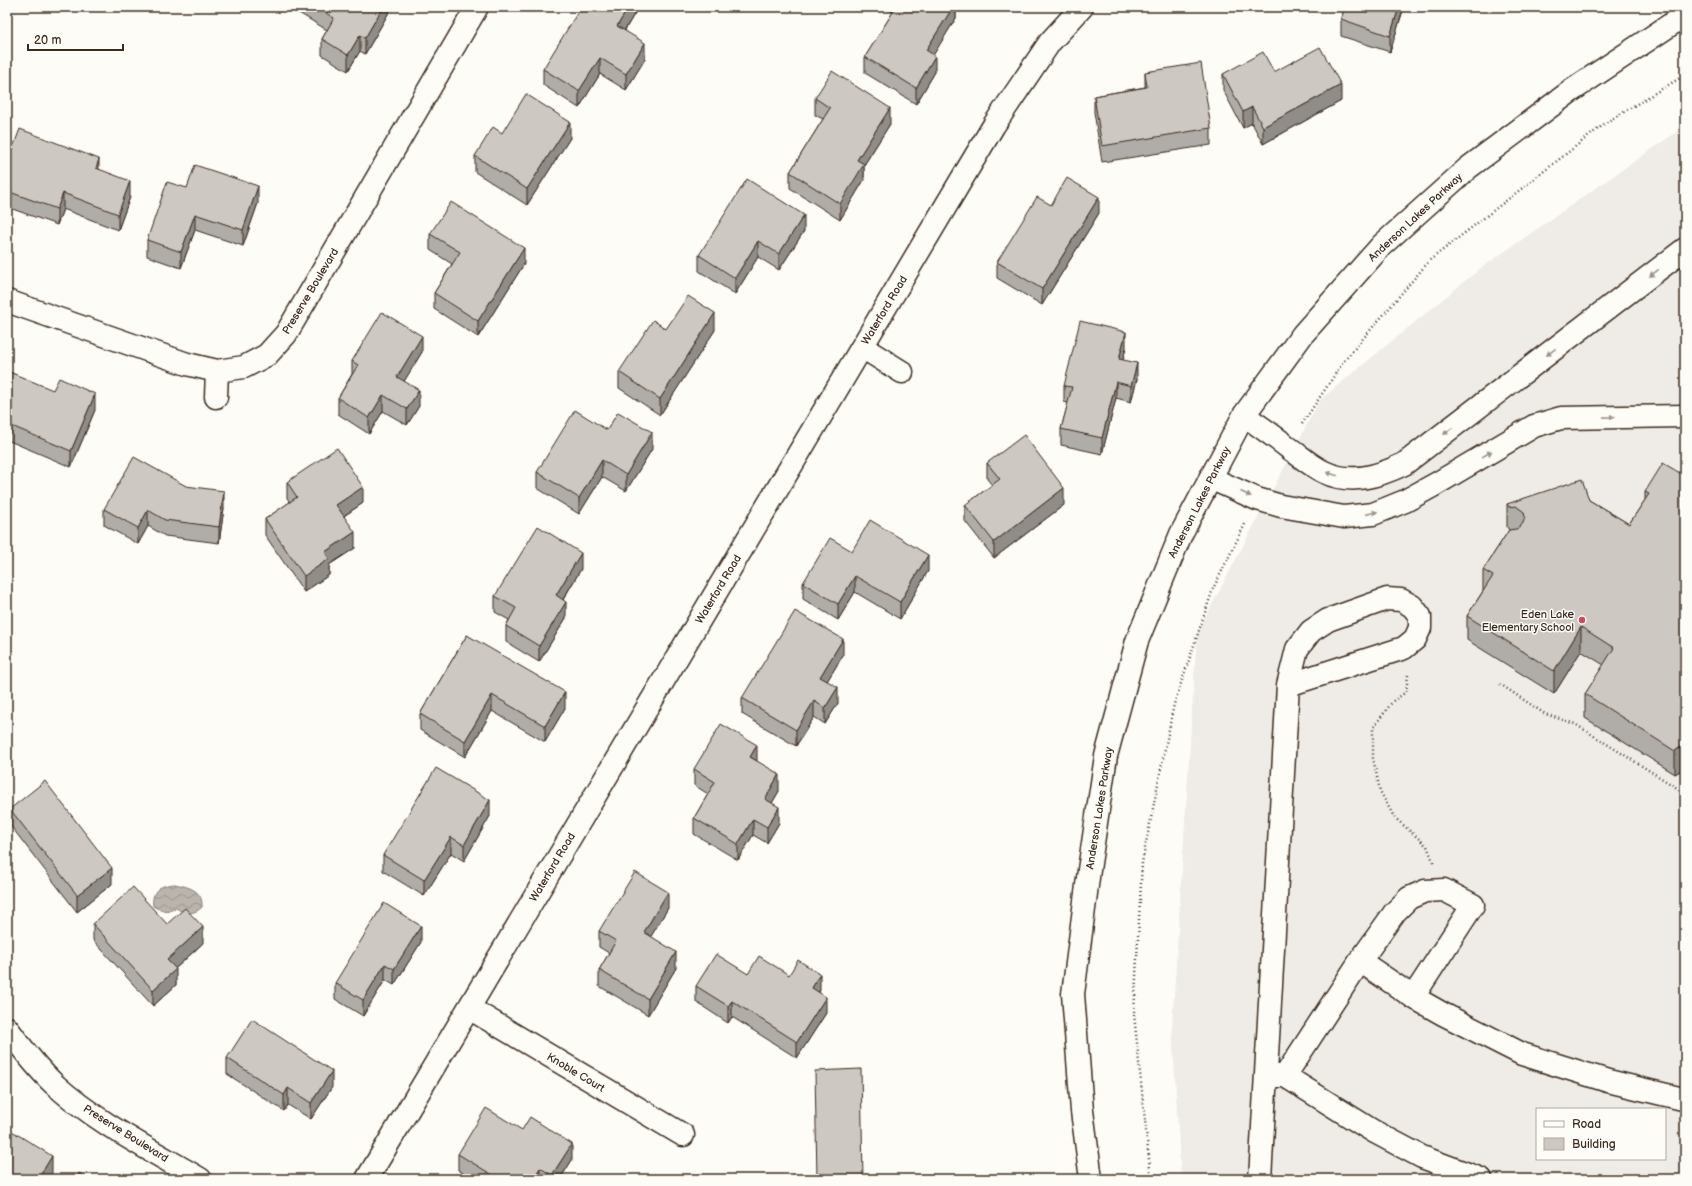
<svg xmlns="http://www.w3.org/2000/svg" width="1692" height="1186" font-family="'Balsamiq Sans',sans-serif">
<style>
.built{fill:#efece7;fill-rule:evenodd}
.water{fill:url(#water-waves);stroke:#887d74}
.lines{fill:none;stroke-linecap:round;stroke-linejoin:round}
.minor-casing{stroke:#3b2a1e;stroke-width:25}
.path{stroke:#3b2a1e;stroke-width:2.5;stroke-dasharray:1 3;stroke-linecap:butt}
.minor{stroke:#fdfcf7;stroke-width:22}
.wall{fill:#b0aca7;stroke:#3b2a1e}
.shaded-wall{fill:#908c88;stroke:#3b2a1e}
.building{fill:#cdc8c2;stroke:#3b2a1e}
.oneway{fill:#9c938a}
.poi-dot{fill:#d1495b;stroke:#fdfcf7;stroke-width:1.5}
.labels{text-anchor:middle;stroke-width:3;stroke-linejoin:round;paint-order:stroke}
.street-label{font-size:11px;fill:#3b2a1e;stroke:#fdfcf7}
.poi-label{font-size:11px;fill:#3b2a1e;stroke:#fdfcf7;text-anchor:end}
</style>
<defs>
<pattern id="water-waves" width="16" height="10" patternUnits="userSpaceOnUse"><rect width="16" height="10" fill="#bbb4ad"/><path d="M0 5q4-4 8 0t8 0" fill="none" stroke="#99938c"/></pattern>
</defs>
<rect width="100%" height="100%" fill="#fdfcf7"/>
<filter id="ink" filterUnits="userSpaceOnUse"><feTurbulence type="fractalNoise" baseFrequency=".025" numOctaves="2"/><feDisplacementMap in="SourceGraphic" scale="8" xChannelSelector="R" yChannelSelector="G"/><feConvolveMatrix kernelMatrix="1 2 1 2 8 2 1 2 1" color-interpolation-filters="sRGB"/></filter>
<g filter="url(#ink)">
<path class="built" d="M1685 126V1179H1181L1172 1027 1197 633 1320 400 1481 268ZM1537 1109H1665V1159H1537Z"/>
<path class="water" d="M175 884C189 887 203 890 202 907 194 915 185 914 176 908 167 912 161 911 153 906 151 889 161 885 175 884Z"/>
<g class="lines">
<g class="minor-casing">
<path id="minor" d="M7 301 187 364 217 371 244 367 267 355 286 334 477 7
M862 347 902 372
M216 397 217 371
M1244 415C1259 426 1274 436 1289 448 1300 456 1311 466 1324 472 1351 485 1379 476 1404 464L1685 249
M1210 478 1257 499 1281 506 1344 517 1373 514 1405 501 1436 484 1534 426 1561 418 1685 416
M1360 961 1395 912 1409 898 1425 891 1444 890 1473 905 1413 997
M469 1008 683 1135
M7 1028C21 1047 37 1068 54 1084 97 1123 151 1150 200 1179
M1270 1076H1285L1373 1131 1422 1157 1481 1179
M1285 1076 1360 961 1413 997 1443 1014 1522 1054 1608 1081 1683 1099
M367 1179 994 125 1050 42 1082 7
M1091 1179 1082 1111 1073 994 1089 870 1106 756 1137 641 1181 534 1244 415 1303 334 1382 245 1468 168 1571 91 1685 15
M1260 1179 1288 685 1297 649 1311 631 1328 620 1387 599 1401 600 1412 606 1420 616V628L1415 639 1404 648 1288 685"/>
</g>
<path class="path" d="M1302 424 1344 361 1430 260 1607 122 1685 75
M1408 675 1406 692 1393 701 1373 728V758L1380 791 1394 817 1427 846 1434 864
M1500 684 1545 714 1575 724 1685 793
M1678 1133 1685 1135
M1151 1179 1134 1014 1142 863 1174 704 1213 589 1245 524"/>
<use href="#minor" class="minor"/>
</g>
<path class="wall" d="M289 7H392L365 54 360 51 348 71 322 55V39L327 30Z
M635 7V13L625 30 645 59 626 90 600 74 579 108 543 85V69Z
M884 7H956V18L933 55 935 72 916 104 865 73V57L893 12Z
M1345 7H1404L1390 52 1341 36V19Z
M1145 72 1211 128V145L1102 162 1094 112V96L1145 87Z
M1274 72 1341 101 1263 144 1252 123 1243 128 1223 90V74Z
M815 98 890 124 864 165V180L840 220 790 188V172L823 119 815 115Z
M502 133 570 138 527 205 475 172V156Z
M7 163 99 169 130 197 118 230 63 209 57 225 7 207Z
M187 188 258 203 243 246 195 230 181 268 147 256V240Z
M1051 205 1099 213 1042 305 997 278V262Z
M804 231 779 270 758 257 735 294 699 271V255Z
M430 234 524 264 478 337 434 309V293L452 264 430 250Z
M666 329 715 330 660 415 619 388V372Z
M1126 348 1123 359 1137 379 1131 402 1116 398 1102 454 1061 445V429L1068 403 1064 402V386Z
M422 352 404 381 419 406 407 425 383 411 369 434 338 414V398L352 374V361Z
M7 371 95 410 71 467 7 440Z
M607 430 652 449 626 491 602 477 579 514 537 488V472Z
M987 463 1064 505 994 558 965 521V505L992 485 987 479Z
M1685 476V768L1675 774 1585 718V694L1604 665 1581 651 1554 694 1467 640V616L1483 591V570L1509 530 1507 527V504L1589 500 1629 524 1645 500V492Z
M287 482 363 503 344 516 355 548 329 565V575L304 592 265 535V519L290 502 287 498Z
M186 486 224 508 219 543 165 536 148 526 138 544 104 525V509Z
M852 551 928 571 900 619 855 592 838 620 803 599V583Z
M581 569 563 600 566 618 539 662 506 642V626L509 620 495 612V596Z
M467 635 565 708 545 742 492 711 465 757 420 730V714Z
M843 655 827 681 838 703 825 724 814 717 796 746 742 714V698Z
M757 761 779 791 772 803 779 823 767 843 753 835 738 860 694 834V818L708 794 694 785V769Z
M10 809 112 884 77 912 10 825Z
M490 816 464 861 451 853 424 896 383 871V855Z
M668 908 651 936 676 968 648 1015 599 986V970L609 953 599 947V931Z
M93 924H167L203 943 175 969 176 985 153 1006 93 940Z
M421 942 394 985 385 980 363 1016 335 999V983Z
M748 974 789 975 820 990 819 993 826 1013 797 1058 732 1017 728 1023 696 1002V986Z
M227 1058 332 1087 311 1119 288 1105 284 1111 227 1074Z
M522 1130 572 1160 560 1179H473L458 1170V1154Z"/>
<path class="shaded-wall" d="M383 7H392L365 54V38Z
M629 7H635V13L617 42V26Z
M953 7H956V18L926 67V50Z
M1399 7H1404L1390 52V36Z
M360 35V51L348 71V55Z
M645 43V59L626 90V74Z
M935 56V72L916 104V88Z
M600 58V74L579 108V91Z
M1341 85V101L1263 144V127Z
M1252 107V123L1243 128V112Z
M890 108V124L864 165V180L840 220V204L857 160Z
M570 122V138L527 205V189Z
M99 159V175L96 168Z
M130 181V197L118 230V214Z
M258 186V203L243 246V230Z
M63 193V209L57 225V209Z
M1099 197V213L1042 305V289Z
M195 214V230L181 268V252Z
M804 215V231L779 270V254Z
M758 241V257L735 294V278Z
M524 248V264L478 337V321Z
M715 313V330L660 415V399Z
M1126 332V348L1119 375V359Z
M422 336V352L397 393V377Z
M1137 363V379L1131 402V386Z
M1116 382V398L1102 454V438Z
M419 390V406L407 425V409Z
M95 394V410L71 467V451Z
M383 395V411L369 434V418Z
M652 432V449L626 491V475Z
M602 460V477L579 514V498Z
M363 487V503L336 521V505Z
M1064 488V505L994 558V542Z
M224 491V508L219 543V527Z
M148 510V526L138 544V528Z
M355 532V548L329 565V575L304 592V576L325 552Z
M581 553V569L556 611V595Z
M928 555V571L900 619V602Z
M855 576V592L838 620V604Z
M566 602V618L539 662V646Z
M1581 627V651L1554 694V671Z
M843 639V655L820 693V677Z
M838 687V703L825 724V708Z
M565 692V708L545 742V726Z
M492 695V711L465 757V741Z
M814 701V717L796 746V730Z
M1685 744V768L1675 774V751Z
M757 745V761L750 757Z
M779 774V791L765 815V799Z
M490 800V816L464 861V845Z
M779 807V823L767 843V827Z
M753 819V835L738 860V844Z
M451 837V853L424 896V880Z
M112 868V884L77 912V895Z
M668 892V908L644 948V932Z
M421 926V942L394 985V969Z
M203 927V943L167 976V960Z
M676 952V968L648 1015V999Z
M385 964V980L363 1016V1000Z
M176 969V985L153 1006V990Z
M820 974V990L812 1004V988Z
M826 997V1013L797 1058V1042Z
M732 1001V1017L728 1023V1006Z
M332 1071V1087L311 1119V1103Z
M288 1088V1105L284 1111V1095Z
M572 1144V1160L560 1179H552V1175Z
M52 1156V1173L48 1179H38Z
M540 1168V1179H533Z"/>
<path class="building" d="M316 7H383L365 38 360 35 348 55 322 39 334 18Z
M581 7H629L617 26 645 43 626 74 600 58 579 91 543 69Z
M896 7H953L926 50 935 56 916 88 865 57Z
M1345 7H1399L1390 36 1341 19Z
M1320 47 1341 85 1263 127 1252 107 1243 112 1223 74 1263 52 1274 72Z
M1201 63 1211 128 1102 146 1094 96 1147 87 1145 72Z
M832 71 890 108 857 160 864 164 840 204 790 172 830 108 815 98Z
M526 94 570 122 527 189 475 156 493 127 502 133Z
M20 129 99 159 96 168 130 181 118 214 63 193 57 209 7 191V163Z
M195 165 258 186 243 230 195 214 181 252 147 240 167 182 187 188Z
M1067 178 1099 197 1042 289 997 262 1037 197 1051 205Z
M747 179 804 215 779 254 758 241 735 278 699 255Z
M451 202 524 248 478 321 434 293 460 252 430 234Z
M688 296 715 313 660 399 619 372 653 320 666 329Z
M382 312 422 336 397 377 419 390 407 409 383 395 369 418 338 398 358 365 352 361Z
M1080 321 1126 332 1119 359 1137 363 1131 386 1116 382 1102 438 1061 429 1072 387 1064 386Z
M7 371 53 390 59 378 95 394 71 451 7 424Z
M575 410 607 430 618 412 652 432 626 475 602 460 579 498 537 472Z
M1024 435 1064 488 994 542 965 505 1000 479 987 463Z
M337 448 363 487 336 505 355 532 325 552 329 559 304 576 265 519 297 497 287 482Z
M134 457 186 486 224 491 219 527 165 520 148 510 138 528 104 509Z
M1663 463 1685 476V744L1675 751 1585 694 1614 648 1581 627 1554 671 1467 616 1493 576 1483 570 1509 530 1516 529 1520 527 1523 523 1525 517 1524 512 1516 506 1509 507 1507 504 1582 479 1589 500 1629 524 1649 494 1645 492Z
M870 520 928 555 900 602 855 576 838 604 803 583 830 538 852 551Z
M538 526 581 553 556 595 566 602 539 646 506 626 516 608 495 596Z
M795 611 843 639 820 677 838 687 825 708 814 701 796 730 742 698Z
M467 635 565 692 545 726 492 695 465 741 420 714Z
M721 724 757 745 750 757 779 774 765 799 779 807 767 827 753 819 738 844 694 818 715 782 694 769Z
M436 768 490 800 464 845 451 837 424 880 383 855Z
M45 781 112 868 77 895 10 809Z
M635 872 668 892 644 932 676 952 648 999 599 970 616 941 599 931Z
M133 887 167 924 185 908 203 927 167 960 176 969 153 990 93 924Z
M384 903 421 926 394 969 385 964 363 1000 335 983Z
M716 954 748 974 759 956 789 975 798 960 820 974 812 988 826 997 797 1042 732 1001 728 1006 696 986Z
M252 1019 332 1071 311 1103 288 1088 284 1095 227 1058Z
M861 1069 863 1179H817L815 1071Z
M486 1108 522 1130 530 1117 572 1144 552 1175 540 1168 533 1179H499L458 1154Z
M7 1128 52 1156 38 1179H7Z
M79 1173 90 1179H76Z"/>
<defs><path id="oneway-solid" d="M-6-.8H1V-3.2L6.5 0L1 3.2V.8H-6Z"/></defs>
<g class="oneway">
<use href="#oneway-solid" transform="translate(1654 273) rotate(143)"/>
<use href="#oneway-solid" transform="translate(1551 352) rotate(143)"/>
<use href="#oneway-solid" transform="translate(1609 417) rotate(-1)"/>
<use href="#oneway-solid" transform="translate(1448 431) rotate(143)"/>
<use href="#oneway-solid" transform="translate(1487 454) rotate(-31)"/>
<use href="#oneway-solid" transform="translate(1332 474) rotate(-164)"/>
<use href="#oneway-solid" transform="translate(1246 494) rotate(24)"/>
<use href="#oneway-solid" transform="translate(1372 513) rotate(-13)"/>
</g>
</g>
<circle class="poi-dot" cx="1582" cy="620" r="4"/>
<g class="labels">
<g class="street-label">
<text transform="translate(1415 217) rotate(-43)" y="4">Anderson Lakes Parkway</text>
<text transform="translate(310 291) rotate(-59)" y="4">Preserve Boulevard</text>
<text transform="translate(884 310) rotate(-59)" y="4">Waterford Road</text>
<text transform="translate(1199 502) rotate(-63)" y="4">Anderson Lakes Parkway</text>
<text transform="translate(718 589) rotate(-59)" y="4">Waterford Road</text>
<text transform="translate(1099 808) rotate(-81)" y="4">Anderson Lakes Parkway</text>
<text transform="translate(552 867) rotate(-59)" y="4">Waterford Road</text>
<text transform="translate(576 1072) rotate(31)" y="4">Knoble Court</text>
<text transform="translate(126 1133) rotate(32)" y="4">Preserve Boulevard</text>
</g>
<g class="poi-label">
<text x="1574" y="618">Eden Lake<tspan x="1574" dy="13">Elementary School</tspan></text>
</g>
</g>
<rect width="1692" height="1186" fill="none" stroke="#fdfcf7" stroke-width="24"/>
<rect x="12" y="12" width="1668" height="1162" fill="none" stroke="#3b2a1e" stroke-width="1.5" filter="url(#ink)"/>
<rect x="1536" y="1108" width="130" height="52" fill="#fdfcf7" stroke="#afa8a0"/>
<rect x="1544" y="1121" width="20" height="6" fill="#fdfcf7" stroke="#afa8a0"/>
<text x="1572" y="1128" font-size="12" fill="#3b2a1e">Road</text>
<rect x="1544" y="1138" width="20" height="12" fill="#cdc8c2" stroke="#afa8a0"/>
<text x="1572" y="1148" font-size="12" fill="#3b2a1e">Building</text>
<path d="M28 44v6h95v-6" fill="none" stroke="#3b2a1e" stroke-width="2"/>
<text x="34" y="44" font-size="12" fill="#3b2a1e" stroke="#fdfcf7" stroke-width="3" paint-order="stroke">20 m</text>
</svg>
